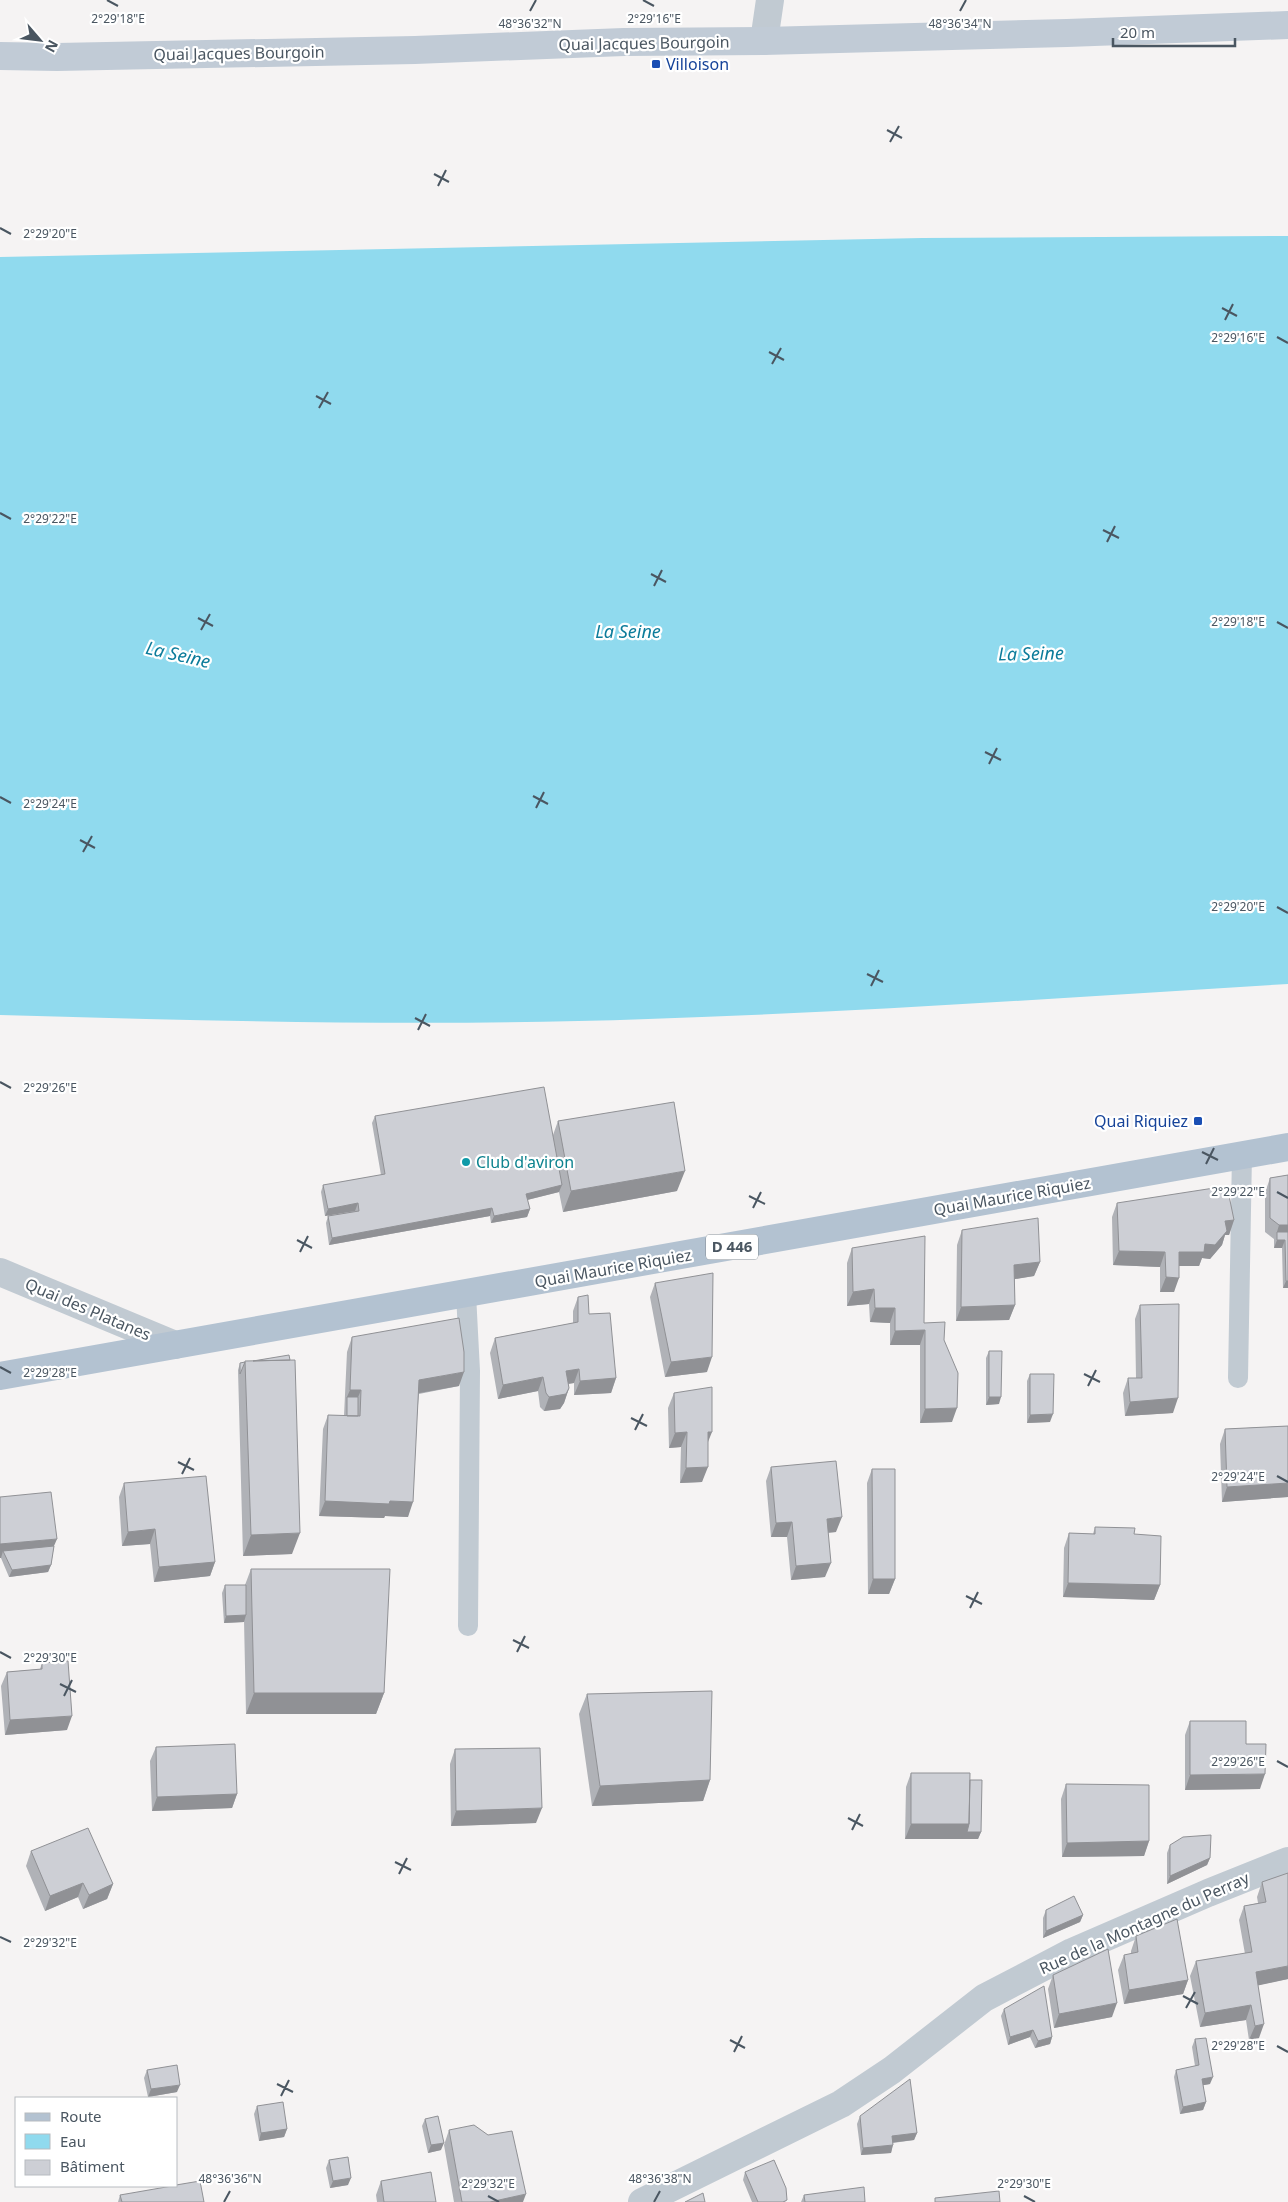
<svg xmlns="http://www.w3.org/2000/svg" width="1288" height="2202" font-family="'Noto Sans',sans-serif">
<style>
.water{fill:#90daee}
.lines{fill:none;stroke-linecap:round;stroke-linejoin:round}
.service{stroke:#c1cad2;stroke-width:20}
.pedestrian{stroke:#c1cad2;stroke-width:28}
.minor{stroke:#c1cad2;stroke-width:28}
.secondary{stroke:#c1cbd6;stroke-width:28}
.primary{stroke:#b3c2d1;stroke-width:28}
.wall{fill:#b0b2b7}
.shaded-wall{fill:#909195}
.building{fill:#cdcfd5;stroke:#909195}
.ticks{fill:none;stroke:#4a5661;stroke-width:2}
.transit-dot{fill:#1a4fb4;stroke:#fff;stroke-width:2}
.culture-dot{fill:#0f9aa8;stroke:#fff;stroke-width:2}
.labels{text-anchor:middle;stroke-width:4.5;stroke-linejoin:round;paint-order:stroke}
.shield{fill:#fff;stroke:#808990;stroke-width:1}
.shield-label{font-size:15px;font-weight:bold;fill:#4a5661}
.street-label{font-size:16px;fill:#4a5661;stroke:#fff}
.transit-label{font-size:16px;fill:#164399;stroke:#fff;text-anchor:start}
.culture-label{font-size:16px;fill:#0d838f;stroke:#fff;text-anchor:start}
.water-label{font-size:18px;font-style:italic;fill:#0c7c9b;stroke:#fff}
.ticks-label{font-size:12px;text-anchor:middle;fill:#4a5661;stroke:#fff;stroke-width:4.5;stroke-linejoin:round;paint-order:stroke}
</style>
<rect width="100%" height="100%" fill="#f5f3f3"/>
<path class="water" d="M1288 236V984C1075 997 861 1012 648 1019 432 1027 216 1021 0 1015V257L922 238Z"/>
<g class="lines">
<path class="service" d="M466 1294 470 1371 468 1626
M1238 1378 1242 1154"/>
<path class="pedestrian" d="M764 41 770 0"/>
<path class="minor" d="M0 1272 175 1345
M642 2202 841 2104 892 2070 984 1998 1072 1952 1208 1893 1288 1861"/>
<path class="secondary" d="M0 56 57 57 415 50 624 42 764 41 1067 33 1288 25"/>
<path class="primary" d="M0 1376 1288 1147"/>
</g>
<path class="wall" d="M375 1116 553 1135 558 1121 677 1191 563 1212 559 1192 527 1200 530 1209 527 1217 491 1223 490 1216 329 1245 326 1223 328 1216 355 1211 325 1216 321 1192 323 1185 381 1175 372 1123Z
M1288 1175V1288H1283L1282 1248H1274V1239L1265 1232V1193L1270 1178Z
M1117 1203 1234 1220 1229 1235H1225L1222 1245 1210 1259 1202 1258 1199 1266H1179L1174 1292H1160V1267L1113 1265 1112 1217Z
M962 1230 1040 1262 1034 1276 1015 1279V1305L1009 1320 956 1321 957 1245Z
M852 1248 924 1323 944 1340 952 1422 920 1423V1345H890V1323L870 1322 869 1304 847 1306V1263Z
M655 1283 707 1372 665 1377 650 1297Z
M578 1297 589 1314 616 1378 611 1393 574 1395V1383L568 1384 569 1388 564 1403 560 1409 544 1411 540 1407 538 1391 498 1399 490 1353 495 1338 573 1323V1311Z
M1140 1305 1173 1413 1125 1416 1123 1393 1128 1378H1136L1135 1319Z
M352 1337 459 1386 419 1394 408 1517 385 1516 384 1518 319 1516 323 1429 328 1415 344 1416 347 1352Z
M989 1351 999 1404 986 1405V1358Z
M245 1361 292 1554 243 1556 238 1370 240 1363 245 1362Z
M1030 1374 1050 1422 1027 1423V1381Z
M674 1393 708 1441 702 1482 680 1483 681 1447 669 1448 668 1408Z
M1288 1426V1497L1222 1502 1220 1444 1225 1429Z
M771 1467 836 1532 828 1533 825 1577 791 1580 787 1537H771L766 1481Z
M872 1469 895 1579 889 1594H868L867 1483Z
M124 1483 215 1562 210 1576 154 1582 150 1544 122 1546 119 1497Z
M0 1497 54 1546 51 1565 48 1572 9 1577 1 1558H0Z
M1095 1527 1134 1534 1160 1585 1154 1600 1063 1597 1064 1548 1069 1533 1093 1534Z
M251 1569 384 1693 376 1714H246L244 1620V1622L224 1623 222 1593 225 1585H245Z
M42 1663 67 1730 5 1735 1 1686 7 1672 40 1669Z
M587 1694 710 1780 703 1801 592 1806 579 1714Z
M1190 1721 1260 1789 1185 1790V1735Z
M156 1747 237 1794 232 1808 152 1811 150 1761Z
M455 1749 536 1823 451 1826 450 1764Z
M911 1773 970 1780 981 1832 978 1839H905L906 1787Z
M1066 1784 1149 1841 1144 1856 1062 1857 1061 1799Z
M1170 1845 1210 1858 1207 1865 1167 1884V1853Z
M31 1851 113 1884 107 1899 83 1909 78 1897 45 1911 26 1866Z
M1262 1882 1288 1979 1258 1985 1259 2038 1249 2040 1246 2020 1200 2027 1190 1976 1196 1961 1245 1954 1239 1920 1244 1906 1258 1903 1257 1897Z
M1046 1910 1083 1915 1080 1922 1043 1938V1918Z
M1136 1936 1188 1980 1183 1994 1124 2004 1118 1970 1124 1955 1131 1954V1951Z
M1053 1975 1112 2017 1054 2028 1048 1989Z
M1004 2009 1052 2037 1050 2044 1035 2048 1030 2037 1008 2045 1001 2016Z
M1195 2039 1210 2084 1203 2085 1206 2102 1203 2110 1180 2114 1174 2077 1176 2070 1195 2066 1192 2047Z
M147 2070 177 2092 148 2097 144 2078Z
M257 2106 287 2129 284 2137 259 2141 254 2114Z
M860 2116 917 2133 914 2140 893 2143 891 2153 861 2155 857 2124Z
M425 2119 441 2150 428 2153 422 2126Z
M449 2130 523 2202H454L444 2145Z
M329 2160 348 2185 330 2188 326 2168Z
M745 2172 786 2202H752L743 2180Z
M381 2181 436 2202H377L376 2195Z
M120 2195 204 2202H118Z
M804 2195 865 2202H801Z"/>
<path class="shaded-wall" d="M685 1171 677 1191 563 1212 571 1191Z
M562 1185 559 1192 523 1201 526 1194Z
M358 1203 355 1211 325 1216 328 1209Z
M492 1208 490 1216 329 1245 332 1238Z
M530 1209 527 1217 491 1223 494 1216Z
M1234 1220 1229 1235H1225L1222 1245 1210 1259 1202 1258 1199 1266H1174L1179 1252 1205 1244 1225 1221Z
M1279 1225H1288V1239L1277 1232Z
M1277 1240H1285L1282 1248H1274Z
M1119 1251 1165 1252 1160 1267 1113 1265Z
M1040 1262 1034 1276 1009 1280 1014 1265Z
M1166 1277 1179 1278 1174 1292H1160Z
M1286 1281H1288V1288H1283Z
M874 1289 869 1304 847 1306 853 1292Z
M1015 1305 1009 1320 956 1321 961 1307Z
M875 1308H895L890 1323 870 1322Z
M925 1330 920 1345H890L895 1331Z
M712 1357 707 1372 665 1377 671 1362Z
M579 1369 574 1383 560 1385 566 1371Z
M464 1372 459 1386 414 1394 419 1380Z
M543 1377 538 1391 498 1399 503 1385Z
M616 1378 611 1393 574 1395 580 1381Z
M569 1388 564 1403 560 1409 544 1411 549 1397Z
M350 1390H361L355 1405 347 1397Z
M989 1397H1001L999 1404 986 1405Z
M1178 1398 1173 1413 1125 1416 1130 1402Z
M957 1408 952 1422 920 1423 925 1409Z
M1053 1414 1050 1422 1027 1423 1030 1415Z
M687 1432 681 1447 669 1448 675 1433Z
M708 1432H712L706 1447Z
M708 1467 702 1482 680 1483 686 1468Z
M1288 1483V1497L1222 1502 1227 1487Z
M325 1501H390L413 1502 408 1517 385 1516 384 1518 319 1516Z
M842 1517 836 1532 822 1533 827 1519Z
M792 1522 787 1537H771L776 1523Z
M155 1529 150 1544 122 1546 128 1532Z
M300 1533 292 1554 243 1556 251 1535Z
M57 1539 51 1553 3 1551 1 1558H0V1544Z
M215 1562 210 1576 154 1582 159 1567Z
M831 1563 825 1577 791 1580 796 1566Z
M51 1565 48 1572 9 1577 12 1570Z
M873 1579H895L889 1594H868Z
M1068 1583 1160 1585 1154 1600 1063 1597Z
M246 1615 244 1622 224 1623 226 1616Z
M254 1693H384L376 1714H246Z
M72 1716 67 1730 5 1735 10 1720Z
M1265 1774 1260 1789 1185 1790 1190 1775Z
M710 1780 703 1801 592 1806 600 1786Z
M237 1794 232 1808 152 1811 157 1797Z
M542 1808 536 1823 451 1826 456 1811Z
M911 1824H969L981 1832 978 1839H905Z
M1149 1841 1144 1856 1062 1857 1067 1843Z
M1210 1858 1207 1865 1167 1884 1170 1876Z
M83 1883 78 1897 45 1911 50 1896Z
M113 1884 107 1899 83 1909 89 1895Z
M1083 1915 1080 1922 1043 1938 1046 1931Z
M1288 1966V1979L1251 1987 1256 1972Z
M1188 1980 1183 1994 1124 2004 1129 1990Z
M1117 2003 1112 2017 1054 2028 1059 2014Z
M1251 2005 1246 2020 1200 2027 1205 2013Z
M1264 2024 1259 2038 1249 2040 1255 2026Z
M1033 2030 1030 2037 1008 2045 1010 2037Z
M1052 2037 1050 2044 1035 2048 1038 2041Z
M1213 2077 1210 2084 1199 2086 1202 2079Z
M180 2085 177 2092 148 2097 151 2089Z
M1206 2102 1203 2110 1180 2114 1183 2107Z
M287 2129 284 2137 259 2141 261 2133Z
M917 2133 914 2140 889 2143 892 2136Z
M444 2143 441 2150 428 2153 431 2145Z
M893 2145 891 2153 861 2155 863 2148Z
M351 2178 348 2185 330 2188 333 2181Z
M526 2194 523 2202H490Z"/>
<path class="building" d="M544 1087 562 1185 526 1194 530 1209 494 1216 492 1208 332 1238 328 1216 359 1211 358 1203 328 1209 323 1185 385 1174 375 1116Z
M674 1102 685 1171 571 1191 558 1121Z
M1288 1175V1225H1279L1270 1218V1178Z
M1227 1186 1234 1220 1225 1221 1227 1231 1215 1245 1205 1244 1204 1252H1179V1278L1166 1277 1165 1252 1119 1251 1117 1203Z
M1038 1218 1040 1262 1014 1265 1015 1305 961 1307 962 1230Z
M1277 1232H1288V1281H1286L1285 1240H1277Z
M925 1236 924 1323 945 1322 944 1340 958 1373 957 1408 925 1409V1330L895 1331V1308H875L874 1289 853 1292 852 1248Z
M713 1273 712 1357 671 1362 655 1283Z
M588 1295 589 1314 610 1313 616 1378 580 1381 579 1369 566 1371 569 1388 566 1394 549 1397 546 1393 543 1377 503 1385 495 1338 578 1322V1297Z
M1179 1304 1178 1398 1130 1402 1128 1378H1142L1140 1305Z
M459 1318 464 1352V1372L419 1380 413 1502 390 1501 389 1504 325 1501 328 1415 360 1416 361 1390H350L352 1337Z
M989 1351H1002L1001 1397H989Z
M289 1355 290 1360 253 1361Z
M295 1360 300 1533 251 1535 245 1361Z
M245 1362 240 1374V1363Z
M1030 1374H1054L1053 1414 1030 1415Z
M712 1387V1432H708V1467L686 1468 687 1432 675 1433 674 1393Z
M347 1397H358V1416H347Z
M1288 1426V1483L1227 1487 1225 1429Z
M836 1461 842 1517 827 1519 831 1563 796 1566 792 1522 776 1523 771 1467Z
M872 1469H895V1579H873Z
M206 1476 215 1562 159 1567 155 1529 128 1532 124 1483Z
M51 1492 57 1539 0 1544V1497Z
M1095 1527 1135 1528 1134 1534 1161 1536 1160 1585 1068 1583 1069 1533 1095 1534Z
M54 1546 51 1565 12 1570 3 1551Z
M251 1569H390L384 1693H254Z
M225 1585H246V1615L226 1616Z
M68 1661 72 1716 10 1720 7 1672 42 1669V1663Z
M712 1691 710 1780 600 1786 587 1694Z
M1190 1721H1246V1744H1266L1265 1774 1190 1775Z
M235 1744 237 1794 157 1797 156 1747Z
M540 1748 542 1808 456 1811 455 1749Z
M911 1773H970L969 1824H911Z
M970 1780H982L981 1832H967L969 1824Z
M1066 1784 1149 1785V1841L1067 1843Z
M88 1828 113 1884 89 1895 83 1883 50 1896 31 1851Z
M1211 1835 1210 1858 1170 1876V1845L1183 1837Z
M1288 1873V1966L1256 1972 1264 2024 1255 2026 1251 2005 1205 2013 1196 1961 1252 1952 1244 1906 1266 1902 1262 1882Z
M1074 1896 1083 1915 1046 1931V1910Z
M1177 1919 1188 1980 1129 1990 1124 1955 1138 1952 1136 1936Z
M1108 1949 1117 2003 1059 2014 1053 1975Z
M1044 1986 1052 2037 1038 2041 1033 2030 1010 2037 1004 2009Z
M1206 2038 1213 2077 1202 2079 1206 2102 1183 2107 1176 2070 1199 2065 1195 2039Z
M177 2065 180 2085 151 2089 147 2070Z
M910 2079 917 2133 892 2136 893 2145 863 2148 860 2116Z
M283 2102 287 2129 261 2133 257 2106Z
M438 2116 444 2143 431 2145 425 2119Z
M474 2125 488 2135 512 2131 526 2194 490 2202H462L449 2130Z
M348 2157 351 2178 333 2181 329 2160Z
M774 2160 786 2188 787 2200 783 2202H758L745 2172Z
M431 2172 436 2202H384L381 2181Z
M200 2181 204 2202H122L120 2195 172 2186H176V2185Z
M864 2187 865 2202H805L804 2195Z
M999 2191 1000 2202H935V2198Z
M703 2193 705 2202H685Z"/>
<path class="ticks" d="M107 0 118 6M643 0 654 6M530 11 536 0M960 11 966 0M887 130 902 138M890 142 899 126M434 174 449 182M438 186 446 170M0 228 11 234M1222 308 1237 316M1225 320 1233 304M1277 337 1288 343M769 352 784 360M772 364 781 348M316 396 331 404M319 408 328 392M0 513 11 519M1103 530 1119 538M1107 542 1115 526M651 574 666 582M654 586 662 570M198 618 213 626M1277 622 1288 628M201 630 210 614M985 752 1001 760M989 764 997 748M533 796 548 804M0 797 11 803M536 808 544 792M80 840 95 848M83 852 92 836M1277 907 1288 913M867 974 883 982M871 986 879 970M415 1018 430 1026M418 1030 426 1014M0 1082 11 1088M1202 1152 1218 1160M1206 1164 1214 1148M1277 1192 1288 1198M749 1196 765 1204M753 1208 761 1192M297 1240 312 1248M300 1252 308 1236M0 1367 11 1373M1084 1374 1100 1382M1088 1386 1096 1370M631 1418 647 1426M635 1430 643 1414M178 1462 194 1470M182 1474 190 1458M1277 1476 1288 1482M966 1596 982 1604M970 1608 978 1592M513 1640 529 1648M0 1652 11 1658M517 1652 525 1636M60 1684 76 1692M64 1696 72 1680M1277 1761 1288 1767M848 1818 863 1826M852 1830 860 1814M395 1862 411 1870M399 1874 407 1858M0 1937 11 1942M1183 1996 1198 2004M1186 2008 1195 1992M730 2040 745 2048M1277 2046 1288 2052M734 2052 742 2036M277 2084 293 2092M281 2096 289 2080M488 2196 499 2202M1024 2196 1035 2202M224 2202 230 2191M654 2202 660 2191"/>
<g class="transit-dot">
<rect x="651" y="59" width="10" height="10" rx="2.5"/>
<rect x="1193" y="1116" width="10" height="10" rx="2.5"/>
</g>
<circle class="culture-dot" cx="466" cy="1162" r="5"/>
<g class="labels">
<rect class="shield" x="706" y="1234.5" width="52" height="25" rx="4"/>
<g class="shield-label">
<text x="732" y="1252">D 446</text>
</g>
<g class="street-label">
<text transform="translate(644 43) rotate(-1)" y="6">Quai Jacques Bourgoin</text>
<text transform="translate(239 53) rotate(-1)" y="6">Quai Jacques Bourgoin</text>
<text transform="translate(1012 1196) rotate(-10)" y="6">Quai Maurice Riquiez</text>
<text transform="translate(613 1268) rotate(-10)" y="6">Quai Maurice Riquiez</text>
<text transform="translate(88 1309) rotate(23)" y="6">Quai des Platanes</text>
<text transform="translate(1144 1923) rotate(-24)" y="6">Rue de la Montagne du Perray</text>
</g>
<g class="transit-label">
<text x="666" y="70">Villoison</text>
<text x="1188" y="1127" text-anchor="end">Quai Riquiez</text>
</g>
<g class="culture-label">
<text x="476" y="1168">Club d'aviron</text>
</g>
<g class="water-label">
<text x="628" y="638">La Seine</text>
<text transform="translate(1031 654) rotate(-1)" y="6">La Seine</text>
<text transform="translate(178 655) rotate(13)" y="6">La Seine</text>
</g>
</g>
<g class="ticks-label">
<text x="118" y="23">2°29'18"E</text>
<text x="654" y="23">2°29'16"E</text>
<text x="530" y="28">48°36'32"N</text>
<text x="960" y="28">48°36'34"N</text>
<text x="50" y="238">2°29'20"E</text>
<text x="1238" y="342">2°29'16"E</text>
<text x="50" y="523">2°29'22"E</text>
<text x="1238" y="626">2°29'18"E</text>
<text x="50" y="808">2°29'24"E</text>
<text x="1238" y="911">2°29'20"E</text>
<text x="50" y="1092">2°29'26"E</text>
<text x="1238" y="1196">2°29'22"E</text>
<text x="50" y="1377">2°29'28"E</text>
<text x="1238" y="1481">2°29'24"E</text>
<text x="50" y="1662">2°29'30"E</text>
<text x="1238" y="1766">2°29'26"E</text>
<text x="50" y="1947">2°29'32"E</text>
<text x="1238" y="2050">2°29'28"E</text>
<text x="230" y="2183">48°36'36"N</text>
<text x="660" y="2183">48°36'38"N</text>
<text x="488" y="2188">2°29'32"E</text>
<text x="1024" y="2188">2°29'30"E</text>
</g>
<rect x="15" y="2097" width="162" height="90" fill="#ffffff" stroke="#b7bbc0"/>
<rect x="25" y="2113" width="25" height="8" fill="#b3c2d1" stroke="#b7bbc0"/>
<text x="60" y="2122" font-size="15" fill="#4a5661">Route</text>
<rect x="25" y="2134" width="25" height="15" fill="#90daee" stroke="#b7bbc0"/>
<text x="60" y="2147" font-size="15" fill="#4a5661">Eau</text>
<rect x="25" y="2160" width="25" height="15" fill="#cdcfd5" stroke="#b7bbc0"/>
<text x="60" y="2172" font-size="15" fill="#4a5661">Bâtiment</text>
<g transform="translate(40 40) rotate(118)" stroke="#ffffff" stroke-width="4" paint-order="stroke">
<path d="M0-4L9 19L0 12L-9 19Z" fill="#4a5661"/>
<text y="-8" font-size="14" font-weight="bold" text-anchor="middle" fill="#4a5661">N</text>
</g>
<path d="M1113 38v8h122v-8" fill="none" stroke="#4a5661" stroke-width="2.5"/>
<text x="1120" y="38" font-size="15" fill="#4a5661" stroke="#ffffff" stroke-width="4" paint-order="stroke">20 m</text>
</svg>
